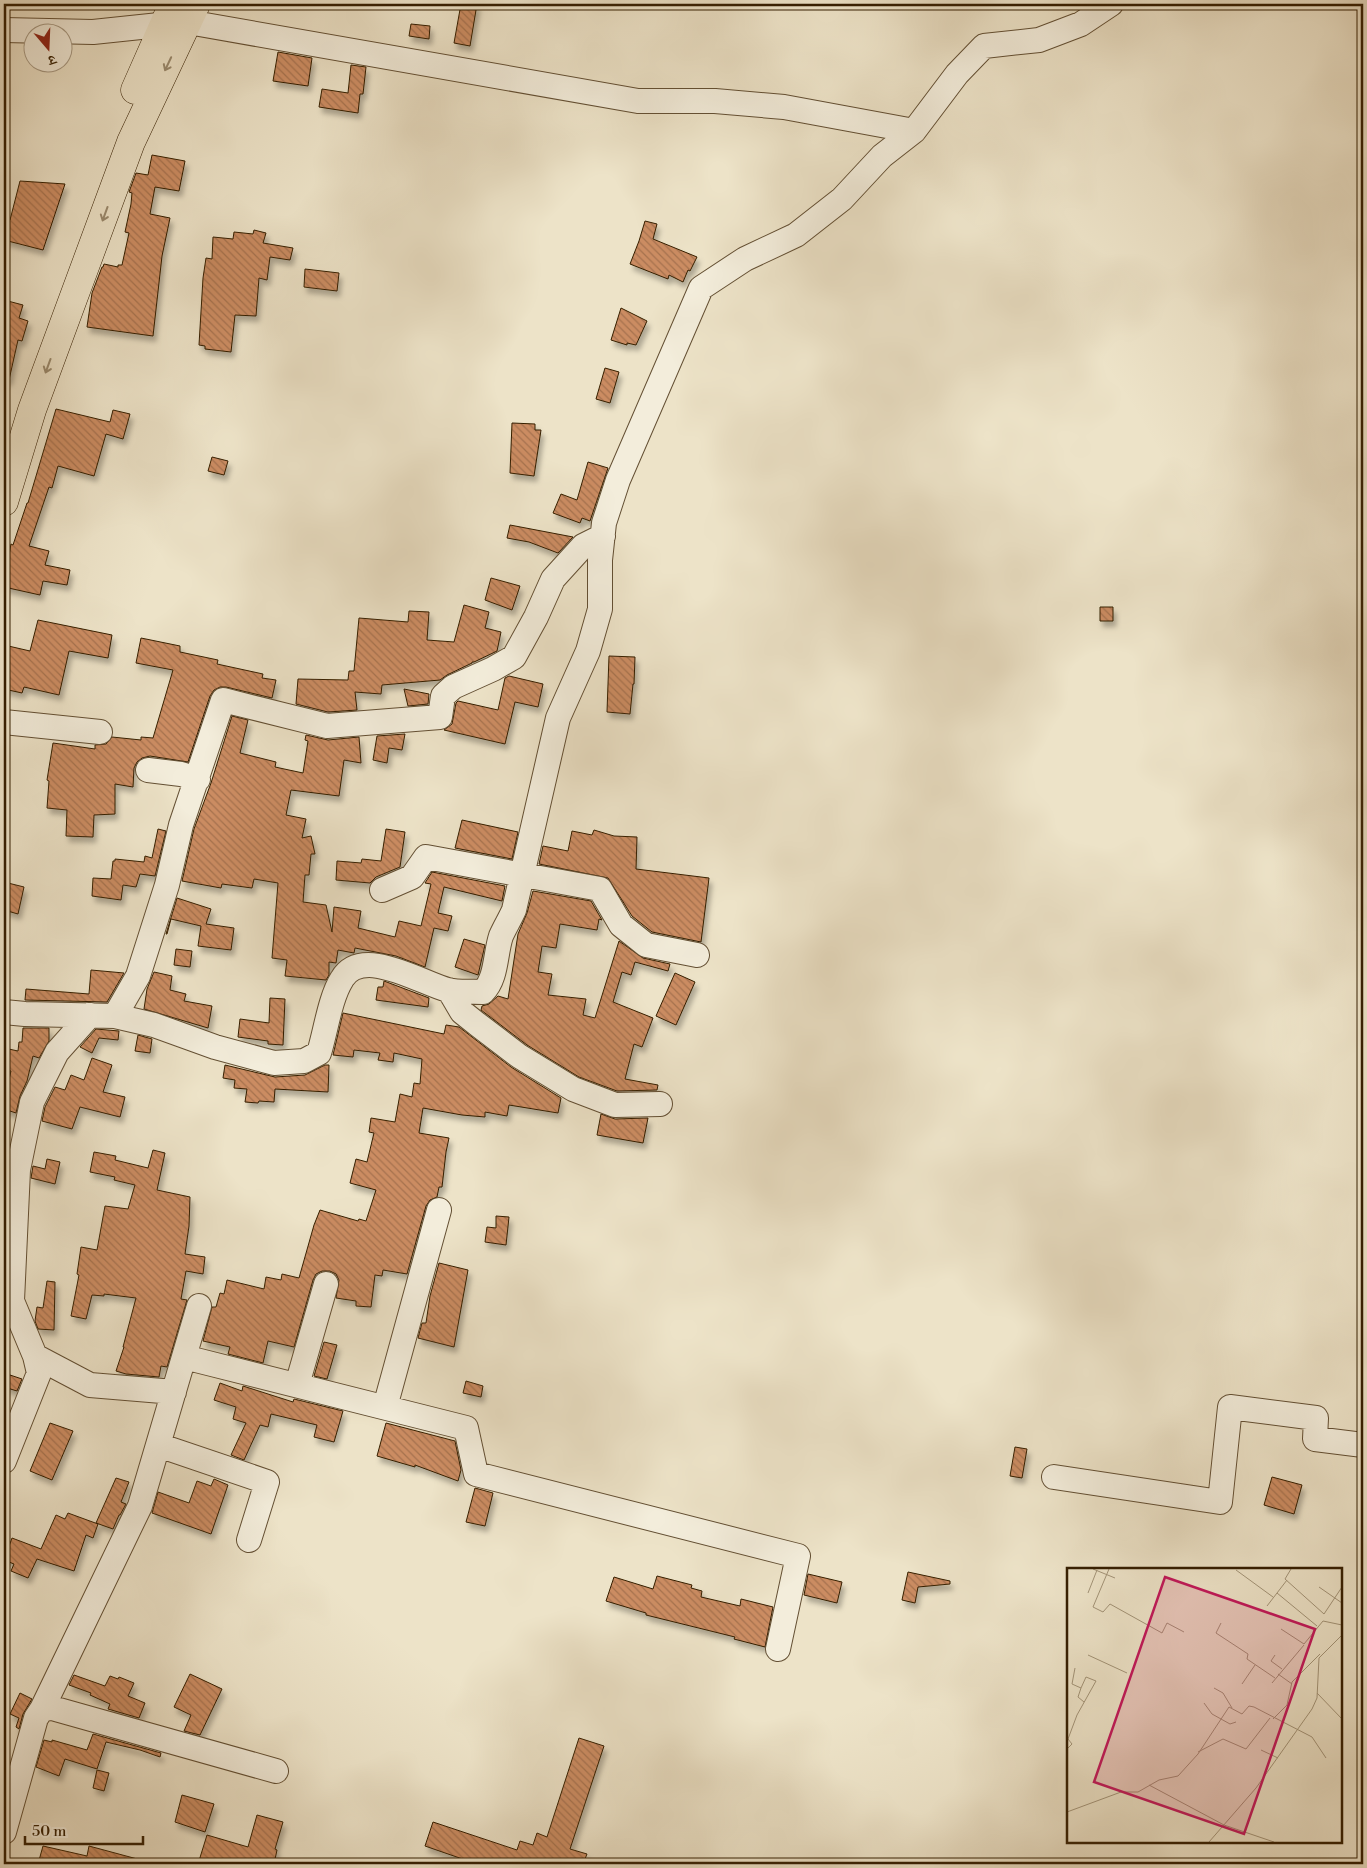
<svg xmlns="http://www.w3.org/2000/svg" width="1367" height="1868" font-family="'Libre Bodoni','Noto Serif Devanagari',serif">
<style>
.building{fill:url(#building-back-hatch);stroke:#351e01;filter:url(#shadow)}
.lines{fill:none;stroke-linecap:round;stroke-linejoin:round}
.minor-casing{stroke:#634f33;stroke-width:26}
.major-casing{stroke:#351e01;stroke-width:29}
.minor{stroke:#f3eddb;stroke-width:24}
.major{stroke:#ede3c8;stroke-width:28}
.oneway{stroke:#9a8a6e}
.inset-road{fill:none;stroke:#a39478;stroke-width:1}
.view{fill:#c2185b;fill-opacity:0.15;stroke:#c2185b;stroke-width:2.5}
.inset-edge{fill:none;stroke:#351e01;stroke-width:2.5}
</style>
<defs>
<pattern id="building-back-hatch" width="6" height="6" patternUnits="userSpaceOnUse" patternTransform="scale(1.25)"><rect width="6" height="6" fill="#cb8c62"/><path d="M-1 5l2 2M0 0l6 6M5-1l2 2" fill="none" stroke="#a6724e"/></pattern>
<filter id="shadow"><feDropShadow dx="3" dy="5.5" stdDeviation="2.5" flood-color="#0004"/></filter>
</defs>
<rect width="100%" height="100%" fill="#ede3c8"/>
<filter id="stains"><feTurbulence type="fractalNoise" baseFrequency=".004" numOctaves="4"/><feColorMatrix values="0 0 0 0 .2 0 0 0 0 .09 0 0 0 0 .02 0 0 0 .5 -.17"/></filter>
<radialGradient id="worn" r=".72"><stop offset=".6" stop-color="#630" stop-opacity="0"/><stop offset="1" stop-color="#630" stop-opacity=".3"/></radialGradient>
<path class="building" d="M461 4H477L470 46 454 43Z
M411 24 430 26 429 39 409 36Z
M278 52 312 58 308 86 273 81Z
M351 65 366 67 363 94H360L358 113 319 107 322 89 348 93Z
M152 155 185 161 179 191 155 187 150 214 170 218 162 256 153 336 87 327 92 293 102 267H103L104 264 118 267V265H122L129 233 125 232 131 204 132 193 129 192 136 173 148 175Z
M20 181 65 184 43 250 4 240V219L10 220Z
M645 221 657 224 653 239 697 257 690 271 688 270 683 282 669 275 668 279 630 264 639 241Z
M254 230 266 233 263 243 293 248 290 260 270 257 267 280 259 278 256 316 235 315 231 352 205 349V346L199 345 203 278 206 258 212 259 213 237 233 239 234 232 253 234Z
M305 269 339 273 337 291 304 287Z
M4 300 23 305 19 318 28 321 22 341 18 340 9 380H4Z
M621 308 647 321 636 345 627 343V345L611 340Z
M605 368 619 372 610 403 596 399Z
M56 409 110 422 113 410 130 414 123 439 106 434 94 476 58 466 52 488 49 487 29 546 49 551 45 565 70 570 67 585 43 581 40 595 4 587V583L11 544 13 545 27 503H28Z
M512 423 535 424V430H541L534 476 510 473Z
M212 457 228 461 224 475 208 471Z
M588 462 608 468 590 521 582 518 580 523 553 513 561 494 577 500Z
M510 525 573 537 558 553 529 542 507 538Z
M491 578 520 586 512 610 485 600Z
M464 605 489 612 485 628 501 632 497 651 474 662H472V663L447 675 440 680 382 685 381 694 355 692 357 710 328 712 296 704 298 679 348 680 349 671H354L359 618 408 622 409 611 429 612 427 640 454 642Z
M1100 607H1113V621H1100Z
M38 620 112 635 108 658 69 651 59 695 24 687 22 693 4 689V645L30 651Z
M141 638 180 646V652L218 660 217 664 263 674 262 678 276 680 272 698 226 687H220L214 690 210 696 188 762 150 756 142 758 137 762 134 768 133 787 115 784V814L94 815 93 837 66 836 67 810 47 808 49 781 47 780 53 743 95 749V745L106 744 112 737 141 740V737L153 738 173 670 136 663Z
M609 656 635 657 634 684H633L630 714 607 712Z
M509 676 543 684 538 707 515 702 505 744 444 730 452 724 456 703 458 701 498 710 505 678Z
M404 689 429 694 428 704 408 706Z
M232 716 248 720 240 753 276 762 275 767 303 773 308 741 305 740 306 735 328 740 359 737 361 763 344 760 339 796 291 790 286 815 306 819 302 838 311 836 315 854H311L309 875H305L303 902 326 905 332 932 334 907 361 911 358 928 395 937 399 921 421 926 431 884 425 883 432 872 505 886 502 901 444 887 438 913 452 916 448 931 434 928 425 967 396 956 355 948 354 953 338 950 336 963 329 962V975L326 980 285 976 287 960 272 958 278 883 254 879 252 888 222 884 221 888 182 881 194 829 211 783Z
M405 734 402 750 389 748 387 763 373 760 377 736Z
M462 820 518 832 512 859 455 848Z
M158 829 166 831 155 876 140 874 136 887 123 885 121 900 92 896 93 878 111 879 113 861H115V859L144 862 145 856 152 858Z
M386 829 405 832 400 867 376 877 370 883 336 880 337 861 361 863 362 859 381 861Z
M594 830 614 836 637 837 636 869 709 878 701 942 652 932 632 916 608 878 539 864 543 846 568 851 572 831 592 835Z
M4 882 24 887 18 914 4 910Z
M533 891 591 901 602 920 599 919 597 930 560 924 556 948 542 946 538 972 552 974 548 995 586 999 583 1015 595 1018 619 941 643 958 670 964 668 971 635 962 631 975 622 972 613 1002 653 1018 642 1047 634 1044 625 1079 658 1085 657 1090 617 1091 579 1077 527 1045 481 1010 482 1006 489 1004 498 996 508 999 518 934 527 913Z
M177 898 211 909 206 924 234 928 231 950 198 946 201 926 171 919 167 934H166Z
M464 939 485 945 478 975 455 967Z
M176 949 192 951 190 967 174 965Z
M91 970 124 973 107 1002 25 1000 26 989 89 994Z
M154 972 172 976 170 990 186 994 184 1001 212 1006 208 1028 144 1009 147 989Z
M675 973 695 982 676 1025 656 1016Z
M384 981 429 998 428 1007 376 1000 378 987H383Z
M270 998 285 999 283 1045 268 1044V1041L238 1037 240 1019 269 1023Z
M343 1013 444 1034 446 1025 459 1027 511 1067 561 1098 558 1113 509 1105 507 1116 485 1112V1117L462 1115 423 1108 419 1133 449 1138 446 1152 442 1187H439L437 1197 430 1200 426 1206 407 1274 383 1270 382 1276 375 1275 371 1307 356 1306V1301L336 1298 339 1280 336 1274 330 1271H322L316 1274 313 1280 294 1347 268 1341 263 1363 228 1354 230 1347 203 1341 212 1307H216L220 1293 224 1294 227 1280 264 1289 266 1277 281 1280 282 1274 299 1278 314 1225 320 1210 358 1221 359 1219 366 1221 376 1190 350 1183 356 1159 367 1162 374 1133 369 1132 371 1118 395 1122 400 1094 412 1097 414 1083 420 1084 422 1059 394 1053 393 1062 378 1060 380 1053 354 1050 353 1057 333 1055Z
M23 1028H49V1041L39 1058 33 1056 27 1081 20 1096 16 1113 4 1109V1099L11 1071 4 1070V1048L18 1051 19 1042H22Z
M96 1029 119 1031 118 1040 99 1038 92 1053 80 1047Z
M138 1035 152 1039 150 1053 135 1051Z
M92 1058 112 1065 103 1092 125 1097 120 1117 80 1107 72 1129 42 1121 45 1107 55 1087 65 1090 71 1075 84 1080Z
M225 1065 275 1077 305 1075 325 1065H329L328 1092 275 1089 274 1102 259 1101 258 1103 245 1102 247 1089 234 1088 235 1080 223 1078Z
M601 1114 615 1119 648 1118 643 1143 597 1135Z
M153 1150 165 1153 157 1190 190 1197 189 1226 185 1254 205 1257 203 1274 186 1271 181 1299 187 1300 167 1367 161 1366 159 1377 126 1374 116 1371 124 1347H123L136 1298 104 1294V1296L92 1295 86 1319 71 1316 79 1275 77 1274 81 1247 97 1250 105 1206 128 1209 135 1185 114 1180 115 1177 90 1172 94 1152 116 1156 115 1160 148 1168Z
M47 1159 60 1162 55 1184 31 1178 33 1166 45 1169Z
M496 1216 509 1217 506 1245 485 1242 487 1227 496 1228Z
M439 1263 468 1270 454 1347 418 1338 422 1323H426L430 1296Z
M47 1281 55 1282 54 1330 38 1329 35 1321 37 1307 43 1308Z
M324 1342 337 1345 327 1379 314 1376Z
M4 1373 22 1379 17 1391 4 1387Z
M466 1381 483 1386 481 1397 463 1393Z
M220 1383 242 1391 243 1386 293 1402 294 1399 343 1411 334 1442 314 1437 317 1425 271 1414 268 1427 260 1425 244 1460 231 1455 246 1423 233 1419 236 1407 214 1400Z
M50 1423 73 1431 52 1480 30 1471Z
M386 1423 455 1441 461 1470 458 1481 415 1465V1467L377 1456Z
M1015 1447 1027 1449 1022 1478 1010 1476Z
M1272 1477 1302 1485 1294 1514 1264 1505Z
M116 1478 129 1482 121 1502 126 1504 120 1515H119L113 1529 96 1523Z
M214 1479 228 1485 211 1534 152 1513 158 1492 189 1503 197 1481 211 1486Z
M475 1488 493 1493 485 1526 466 1522Z
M68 1513 98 1524 93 1538 86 1535 74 1571 37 1559 28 1578 11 1571 14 1564 4 1560V1547L8 1549 12 1538 41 1549 56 1515 65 1519Z
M908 1572 950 1581V1584L918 1587 915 1603 902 1600Z
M808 1574 842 1582 837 1603 804 1595Z
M657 1576 692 1585 691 1588 702 1591 701 1597 740 1606 741 1599 773 1607 765 1647 734 1639 735 1637 646 1615V1613L606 1601 614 1577 653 1589Z
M190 1674 222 1689 200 1735 184 1731 191 1715 174 1707Z
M74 1675 105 1686 110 1676 118 1679 119 1677 134 1683 128 1696 145 1703 139 1718 108 1709 110 1704 90 1695 91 1693 69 1685Z
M20 1693 32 1699 23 1714 19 1729 16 1727 19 1718 10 1714Z
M93 1734 161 1753 160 1757 140 1750 106 1742 97 1769 65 1759 59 1776 36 1767 44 1740 52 1742V1740L87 1750Z
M579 1738 604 1746 570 1849 587 1854 583 1864H477L425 1846 433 1822 517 1850 520 1841 533 1845 537 1833 547 1837Z
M97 1770 109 1773 104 1791 93 1788Z
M182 1795 214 1804 205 1832 175 1822Z
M257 1815 283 1822 275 1849 277 1850 274 1864H198L207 1835 248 1847Z
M43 1846 87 1856 89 1846 141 1860V1864H38Z"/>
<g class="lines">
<g class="minor-casing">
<path id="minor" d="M4 30 93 32 188 22 638 101H715L784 107 914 131
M4 722 100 732
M148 770 181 774 198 779
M382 890 412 877 426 857 600 889 621 925 646 945 697 955
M449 990 462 1012 477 1024 519 1056 573 1089 615 1105 660 1104
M4 1012 25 1014 115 1016 154 1025 215 1047 274 1063 304 1061 319 1053C326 1030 330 998 342 979 362 945 421 983 448 990 459 993 472 991 483 992 497 978 495 954 501 936 505 927 510 919 514 910L558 718 588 651 600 609V560L604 523 618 480 701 288 745 259 796 235 842 199 882 156 914 131 957 74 984 46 1039 40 1081 24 1111 4
M115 1016 138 976 167 885 181 825 223 700 327 726 440 717 443 696 453 687 493 669 514 657 536 617 553 579 583 546 603 536
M35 1356 90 1385 174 1392
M184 1357 466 1428 476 1474 798 1556 778 1649
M297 1385 326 1284
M385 1407 439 1210
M158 1445 267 1482 249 1540
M4 1461 39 1373 35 1356 12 1301 18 1170 32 1102 57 1052 90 1015
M1054 1477 1220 1502 1230 1407 1316 1418 1315 1439 1363 1445
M42 1709 140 1506 199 1306
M4 1832 36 1718 42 1709 52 1708 276 1771"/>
</g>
<g class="major-casing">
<path id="major" d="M135 90 173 4
M4 502 32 410 131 142 196 4"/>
</g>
<use href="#minor" class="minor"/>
<use href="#major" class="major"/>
</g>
<defs><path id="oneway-shaft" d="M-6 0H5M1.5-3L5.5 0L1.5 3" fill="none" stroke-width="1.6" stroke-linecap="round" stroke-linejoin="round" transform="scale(1.25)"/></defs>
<g class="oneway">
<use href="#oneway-shaft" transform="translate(168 64) rotate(115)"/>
<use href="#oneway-shaft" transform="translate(105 214) rotate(110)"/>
<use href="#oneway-shaft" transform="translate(48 366) rotate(110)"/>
</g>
<g transform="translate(1067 1568)">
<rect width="275" height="275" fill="#ede3c8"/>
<path class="inset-road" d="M26 1 48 10M42 1 26 39 36 44 43 36 95 65 100 55 117 64M224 1 218 11 257 46 275 19M169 2 206 29M252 19 275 35M21 25 30 2M210 25 250 58M200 38 220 12M154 55 149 65 181 86 180 91 208 110M214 61 237 76 256 53 275 57M21 87 60 105M208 87 204 93 215 101M211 106 225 116M205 115 237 77M175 116 188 97M14 120 11 129 17 134M147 120 156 125 165 140M250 125 275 151M137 135 145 146 163 156 169 154M206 151 220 137 225 114 253 86M0 181 5 176 1 171 10 147 29 113 19 109 14 120 5 116 8 100M194 182 211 190M131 184 156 171 179 181 203 150M82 217 157 257 207 274M0 244 54 224H71L92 212 111 208 131 186 162 139 175 146 182 138 187 139 245 169 259 190M142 274 189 220 245 141 250 130 252 90 275 67"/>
<path class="view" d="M98 9 248 61 177 266 27 214Z"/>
<rect width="275" height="275" class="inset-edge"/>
</g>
<rect width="1367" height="1868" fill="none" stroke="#ede3c8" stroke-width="20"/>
<rect x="5" y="5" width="1357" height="1858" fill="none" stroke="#351e01" stroke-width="2.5"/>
<rect x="10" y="10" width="1347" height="1848" fill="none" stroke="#351e01"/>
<g transform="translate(48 48) rotate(161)"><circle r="24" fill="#f3eddb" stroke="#a79a84"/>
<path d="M0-4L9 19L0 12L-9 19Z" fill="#8f2418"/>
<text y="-8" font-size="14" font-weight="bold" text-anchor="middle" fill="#351e01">उ</text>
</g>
<path d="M25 1836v8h118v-8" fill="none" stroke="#351e01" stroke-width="2.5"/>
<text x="32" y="1836" font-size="15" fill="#351e01" stroke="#f3eddb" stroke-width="4" paint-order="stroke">50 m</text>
<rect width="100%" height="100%" filter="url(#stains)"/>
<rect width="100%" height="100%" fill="url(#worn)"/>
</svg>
